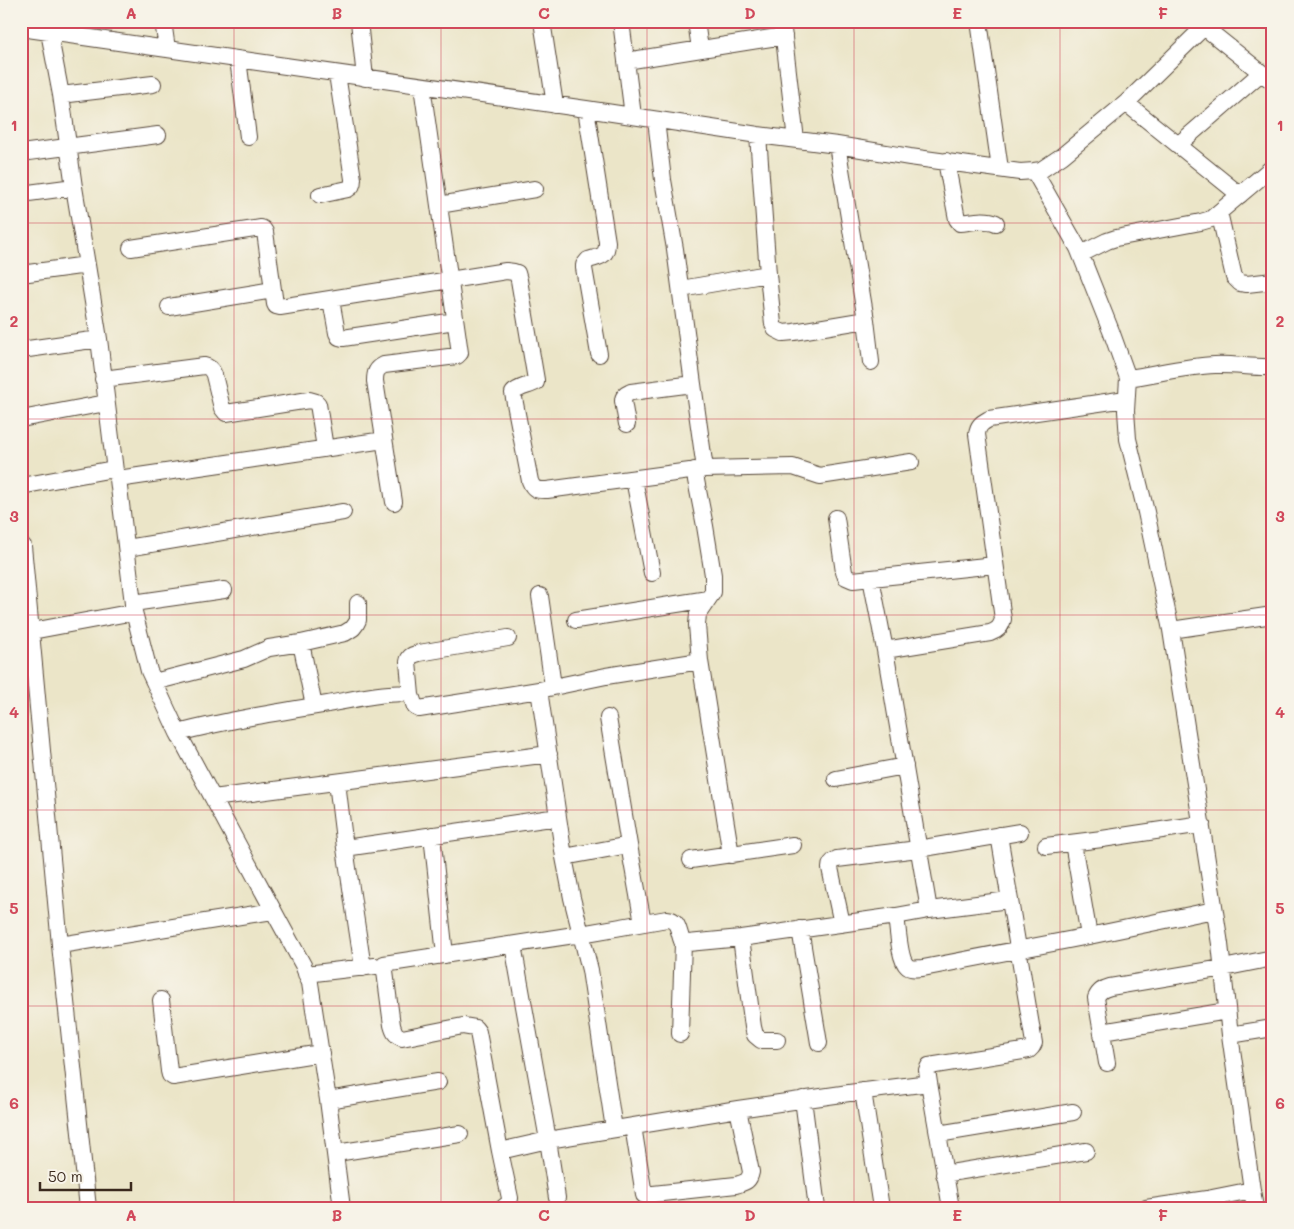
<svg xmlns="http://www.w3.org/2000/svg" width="1294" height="1229" font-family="Mali,sans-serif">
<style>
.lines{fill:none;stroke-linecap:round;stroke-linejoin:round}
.minor-casing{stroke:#554638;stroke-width:18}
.minor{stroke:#fff;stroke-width:16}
.grid{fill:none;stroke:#d1495b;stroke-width:1;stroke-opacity:0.55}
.neatline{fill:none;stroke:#d1495b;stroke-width:2}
.grid-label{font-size:16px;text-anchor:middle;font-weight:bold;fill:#d1495b}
</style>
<rect width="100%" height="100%" fill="#f7f3e8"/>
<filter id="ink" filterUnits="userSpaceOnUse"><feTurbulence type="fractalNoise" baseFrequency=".02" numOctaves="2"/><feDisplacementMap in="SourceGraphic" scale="10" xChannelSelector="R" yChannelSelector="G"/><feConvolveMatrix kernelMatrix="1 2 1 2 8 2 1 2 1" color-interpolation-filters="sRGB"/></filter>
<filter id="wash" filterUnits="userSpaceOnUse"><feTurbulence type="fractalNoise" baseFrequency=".0096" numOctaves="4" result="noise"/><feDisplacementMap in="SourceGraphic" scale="20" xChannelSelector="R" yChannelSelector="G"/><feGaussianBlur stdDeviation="1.12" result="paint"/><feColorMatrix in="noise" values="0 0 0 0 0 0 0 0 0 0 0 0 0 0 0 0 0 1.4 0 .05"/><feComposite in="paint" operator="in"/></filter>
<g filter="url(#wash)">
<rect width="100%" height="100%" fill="#ebe5c8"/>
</g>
<g filter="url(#ink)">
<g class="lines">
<g class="minor-casing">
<path id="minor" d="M163 21 167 49
M359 21 365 78
M542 21 555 105
M621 21 633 116
M696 21 700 49
M782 21 796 140
M979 21 1000 169
M1204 27 1273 82
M21 28 586 109 758 135 837 145 910 157 1020 172 1034 171 1041 170 1062 156 1126 103 1210 21
M49 32 61 95 74 187 87 265 99 339 115 471 118 479 134 612 149 671 178 733 280 923 303 965 310 983 328 1100 342 1208
M238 59 248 137
M626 61 784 36
M61 95 153 84
M1126 103 1240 195
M586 109 607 242C607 257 601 256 588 260L584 265V268L599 354
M656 120 663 180 675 249 693 384 705 469
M758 135 768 274
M837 145 866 320
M1178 145 1261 73
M21 153 158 135
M946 161 957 219 960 223C971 222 985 218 996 223
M1034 171 1078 248 1111 331 1128 378 1126 411 1128 439 1146 512 1171 630 1220 944 1230 1035
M21 194 74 187
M320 195 348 189C352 187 353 184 353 179L337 74
M439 205 535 189
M1219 212 1234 277 1240 283 1247 284 1273 281
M131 248 261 228 263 229 265 232 275 304 276 306 280 307 506 271 514 272 517 273 519 280 536 380V382C529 386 518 387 513 393L530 481C534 491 538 490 547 490L705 469 793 467 820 476 911 462
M1081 254 1107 241 1116 238 1201 222 1211 219 1273 167
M21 274 87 265
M681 289 768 274 773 324 775 329 783 333 794 332 866 320 871 362
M331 300 337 333 339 337 343 338 455 321
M169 307 273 290
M21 350 99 339
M1128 378C1156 374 1186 366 1215 365 1234 364 1253 368 1273 367
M103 379 204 366C210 367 212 370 214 375L222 408 226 413 309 400 316 402 318 404 325 448
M21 419 106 403
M627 424 623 401C623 395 627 394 631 392L693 384
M118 479 384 440
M634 479 652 573
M21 486 108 470 115 471
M394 502 375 381C375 373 376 369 384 365L457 356 460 353 422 86
M836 518 844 572 846 577 853 580 995 565
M23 546 60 945 88 1208
M127 548 343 512
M871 578 885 650 929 910
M540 596 553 686
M133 603 224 590
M576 620 708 599
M1171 630 1273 615
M32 631 134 612
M301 643 314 706
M885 650 990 633C998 630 1001 627 1003 619L977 434C978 425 982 423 989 419L1126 399
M700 661 731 855
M154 682 244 659 269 648 301 643 345 633 353 628 356 624 358 620V603
M539 690 606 676 700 661 697 625 698 614 713 592V575L705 526 694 470
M411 695 408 662C409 655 413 655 419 653L508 638
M608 718 629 845 643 923
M178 733C228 720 278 712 328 704 344 701 398 689 411 695L415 707 419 709 539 690 564 857 572 898 590 970 614 1129
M836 779 905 766
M337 782 345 848 558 817
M213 798 549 754
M432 835 445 955
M1073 843 1089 936 1214 910
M1046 846 1102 839 1202 824
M345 848 363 968
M564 857 629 845
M691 860 793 845
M1009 900 929 910 896 916C898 928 899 959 907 966 911 970 917 968 923 968L1089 936
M842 924 830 868C830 863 833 861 837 859L918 849 1020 832
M800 929 819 1043
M741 938 753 1027 755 1035 761 1040H777
M60 945 273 911
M513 945 548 1140 557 1198
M306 974 375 966
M161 1000 169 1071 170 1075 173 1077 321 1053
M1102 1032 1227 1011
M680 1034 683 942
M1107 1063 1096 998C1099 991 1103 989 1110 987L1223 968 1273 958
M929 1083 927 1070 929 1066 1029 1050 1032 1047 1034 1043 999 835
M863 1091 881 1208
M803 1099 817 1208
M328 1100 438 1082
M633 1126 644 1195 736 1185C745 1182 749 1182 751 1172L738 1109
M938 1134 1073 1112
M500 1151 478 1032 475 1028 463 1026 402 1038C395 1035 394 1032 392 1025L384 964 581 934 667 919C679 920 678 931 682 941L688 943 741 938 896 916
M336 1153 460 1134
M944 1174 1086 1151
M503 1208 509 1203 510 1198 500 1151 548 1140 738 1109 849 1093 929 1083 951 1208
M1146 1208 1207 1199 1252 1190
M1255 1208 1252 1190 1230 1035 1273 1028"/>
</g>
<use href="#minor" class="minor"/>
</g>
</g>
<path class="grid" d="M234 21V1208M441 21V1208M647 21V1208M854 21V1208M1060 21V1208M21 223H1273M21 419H1273M21 615H1273M21 810H1273M21 1006H1273"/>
<rect width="1294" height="1229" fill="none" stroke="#f7f3e8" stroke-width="55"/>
<path d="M40 1182v8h91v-8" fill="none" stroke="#3b2a1e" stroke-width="2.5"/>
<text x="48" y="1182" font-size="15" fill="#3b2a1e" stroke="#f7f3e8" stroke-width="4" paint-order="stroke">50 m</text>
<rect x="28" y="28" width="1238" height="1174" class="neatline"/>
<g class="grid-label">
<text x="131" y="19">A</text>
<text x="337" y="19">B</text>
<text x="544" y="19">C</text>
<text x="750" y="19">D</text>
<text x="957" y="19">E</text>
<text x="1163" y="19">F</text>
<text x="14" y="131">1</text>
<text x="1280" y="131">1</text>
<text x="14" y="327">2</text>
<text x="1280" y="327">2</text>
<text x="14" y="522">3</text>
<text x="1280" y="522">3</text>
<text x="14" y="718">4</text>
<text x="1280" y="718">4</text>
<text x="14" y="914">5</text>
<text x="1280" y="914">5</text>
<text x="14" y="1109">6</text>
<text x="1280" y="1109">6</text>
<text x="131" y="1221">A</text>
<text x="337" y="1221">B</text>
<text x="544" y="1221">C</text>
<text x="750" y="1221">D</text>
<text x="957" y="1221">E</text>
<text x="1163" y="1221">F</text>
</g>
</svg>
